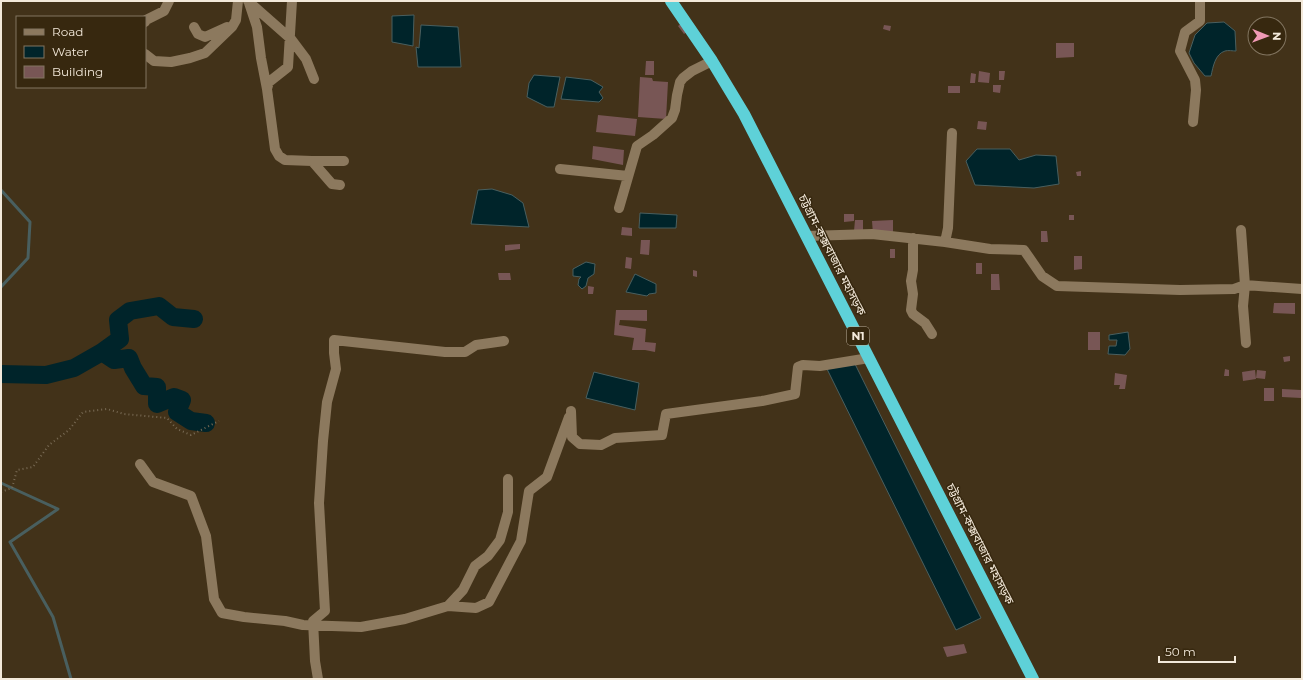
<svg xmlns="http://www.w3.org/2000/svg" width="1303" height="680" font-family="Montserrat,'Noto Sans Bengali',sans-serif">
<style>
.water{fill:#00242a;stroke:#495f5f}
.lines{fill:none;stroke-linecap:round;stroke-linejoin:round}
.stream{stroke:#495f5f;stroke-width:3}
.river{stroke:#00242a;stroke-width:18}
.building{fill:#785655}
.path{stroke:#796b55;stroke-width:2;stroke-dasharray:1 3;stroke-linecap:butt}
.minor{stroke:#8c795e;stroke-width:10}
.highway{stroke:#5ed1d8;stroke-width:12}
.labels{text-anchor:middle;stroke-width:3;stroke-linejoin:round;paint-order:stroke}
.shield{fill:#37280f;stroke:#bbaf9d;stroke-width:1}
.shield-label{font-size:11px;font-weight:bold;fill:#f3e9da}
.street-label{font-size:12px;fill:#f3e9da;stroke:#37280f}
</style>
<rect width="100%" height="100%" fill="#423219"/>
<path class="water" d="M414 15 413 46 392 42V16Z
M1224 22 1235 31 1236 51C1233 51 1228 50 1225 51 1215 54 1213 67 1211 76H1205L1194 63 1189 53 1195 35 1207 23Z
M421 25 458 27 461 67H418L416 47 419 48Z
M534 75 560 77 554 107H547L527 97 529 83Z
M566 77 591 80 603 87 599 92 603 98 599 102 561 99Z
M977 149H1010L1019 160 1036 155 1056 156 1059 184 1034 188 975 185 966 161Z
M492 189 512 195 523 203 529 227 471 224 478 190Z
M640 213 677 215 676 228H639Z
M586 262 595 264 594 274 588 278 586 286 582 289 578 285 579 279 581 277 573 276V269Z
M635 274 656 284V293L649 294 647 296 626 292Z
M1128 332 1130 349 1125 355 1108 354 1109 346H1116L1117 340H1109V335Z
M855 364 981 618 956 630 827 369Z
M594 372 639 383 635 410 586 398Z"/>
<g class="lines">
<path class="stream" d="M1 190 30 222 28 258 1 287
M1 483 58 509 10 542 53 617 71 679"/>
<path class="river" d="M102 352 120 339 118 320 130 311 159 306 173 317 194 319
M1 374 46 375 74 368 102 352 114 360 129 358 133 368 144 386 157 387V404L174 397 182 400 177 412 191 421 206 423"/>
</g>
<path class="building" d="M682 23 688 31 684 34 678 26Z
M884 25 891 26 890 31 883 29Z
M1056 43H1074V57L1056 58Z
M646 61H654V75H645Z
M979 71 990 73 989 83 978 82Z
M999 71H1005L1004 80H999Z
M971 73 976 74 975 83H970Z
M640 77 652 78 653 81 668 82 666 119 638 117Z
M993 85H1001L1000 93 993 92Z
M948 86H960V93H948Z
M598 115 637 119 635 136 596 132Z
M978 121 987 122 986 130 977 129Z
M593 146 624 150 623 165 592 159Z
M1081 171V176H1077L1076 172Z
M844 214H854V221L844 222Z
M1069 215H1074V220H1069Z
M855 220H863V231H854Z
M893 220V233L873 234 872 221Z
M622 227 632 228V236L621 235Z
M1041 231H1047L1048 242H1041Z
M641 240H650L649 255 640 254Z
M520 244V249L505 251V245Z
M890 249H895V258H890Z
M1074 256H1082V269L1074 270Z
M626 257 632 258 631 269 625 268Z
M976 263H982V274H976Z
M693 270 697 271V277L693 276Z
M498 273H510L511 280H499Z
M991 274H999L1000 290H991Z
M588 286 594 287 593 294H588Z
M1274 303H1295V314L1273 313Z
M616 310H647V321L620 320 619 325 646 329 645 342 656 343 655 352 645 350H632L634 338 614 335Z
M1088 332H1100V350H1088Z
M1290 356V361L1284 362 1283 357Z
M1225 369 1229 370V376H1224Z
M1255 370 1256 379 1243 381 1242 372Z
M1257 370 1266 371 1265 379 1256 378Z
M1115 373 1127 375 1125 389H1119L1120 385H1114Z
M1264 388H1274V401H1264Z
M1282 389 1301 390V398L1282 397Z
M964 644 967 653 947 657 943 647Z"/>
<g class="lines">
<path class="path" d="M1 492 12 488 17 470 33 467 49 445 69 430 83 412 107 409 124 414 167 418 177 429 191 435 219 421"/>
<path class="minor" d="M248 1 291 39 306 59 314 79
M292 1 288 67 269 82 267 89 275 149 279 156 285 160 312 161H344
M249 3 257 27 261 58 267 89
M145 22 146 20 164 11 169 1
M194 27 198 34 205 37 227 27
M145 54 154 61 171 62 190 58 205 53 232 27 236 20 238 1
M1193 122 1196 90 1195 80 1180 51 1185 32 1200 21V1
M312 161 332 184 340 185
M560 169 628 176
M619 208 637 146 653 135 672 118 675 110 677 95 680 82 683 78 692 71 712 61
M1241 230 1245 285 1243 306 1246 343
M807 236 872 234 945 242 990 249 1024 250 1042 276 1057 286 1180 290 1234 289 1245 285 1302 289
M913 238V270L911 281 913 294 911 310 913 314 925 323 932 334
M945 242 948 228 952 133
M571 411 572 437 580 444 601 445 615 438 662 435 666 414 762 401 795 394 798 367 803 365 820 366 869 358
M140 464 153 482 191 496 206 536 214 599 222 613 244 617 285 621 303 625 361 627 405 619 448 606 463 590 475 566 488 556 500 540 508 512V479
M448 606 476 608 489 602 521 541 529 491 547 477 569 417
M318 679 315 661 313 621 325 611 319 503 323 441 327 402 336 369 334 353V340L445 352H465L476 345 504 341"/>
<path class="highway" d="M671 1 712 61 744 114 1033 679"/>
</g>
<g class="labels">
<rect class="shield" x="847" y="327" width="22" height="18" rx="3"/>
<g class="shield-label">
<text x="858" y="340">N1</text>
</g>
<g class="street-label">
<text transform="translate(832 255) rotate(63)" y="4">চট্টগ্রাম-কক্সবাজার মহাসড়ক</text>
<text transform="translate(980 544) rotate(63)" y="4">চট্টগ্রাম-কক্সবাজার মহাসড়ক</text>
</g>
</g>
<rect width="1303" height="680" fill="none" stroke="#f3e9da" stroke-width="4"/>
<rect x="16" y="16" width="130" height="72" fill="#37280f" stroke="#827560"/>
<rect x="24" y="29" width="20" height="6" fill="#8c795e" stroke="#827560"/>
<text x="52" y="36" font-size="12" fill="#f3e9da">Road</text>
<rect x="24" y="46" width="20" height="12" fill="#00242a" stroke="#827560"/>
<text x="52" y="56" font-size="12" fill="#f3e9da">Water</text>
<rect x="24" y="66" width="20" height="12" fill="#785655" stroke="#827560"/>
<text x="52" y="76" font-size="12" fill="#f3e9da">Building</text>
<g transform="translate(1267 36) rotate(91)"><circle r="19" fill="#37280f" stroke="#827560"/>
<path d="M0-3L7 15L0 10L-7 15Z" fill="#f09ab6"/>
<text y="-6" font-size="11" font-weight="bold" text-anchor="middle" fill="#f3e9da">N</text>
</g>
<path d="M1159 656v6h76v-6" fill="none" stroke="#f3e9da" stroke-width="2"/>
<text x="1165" y="656" font-size="12" fill="#f3e9da" stroke="#37280f" stroke-width="3" paint-order="stroke">50 m</text>
</svg>
